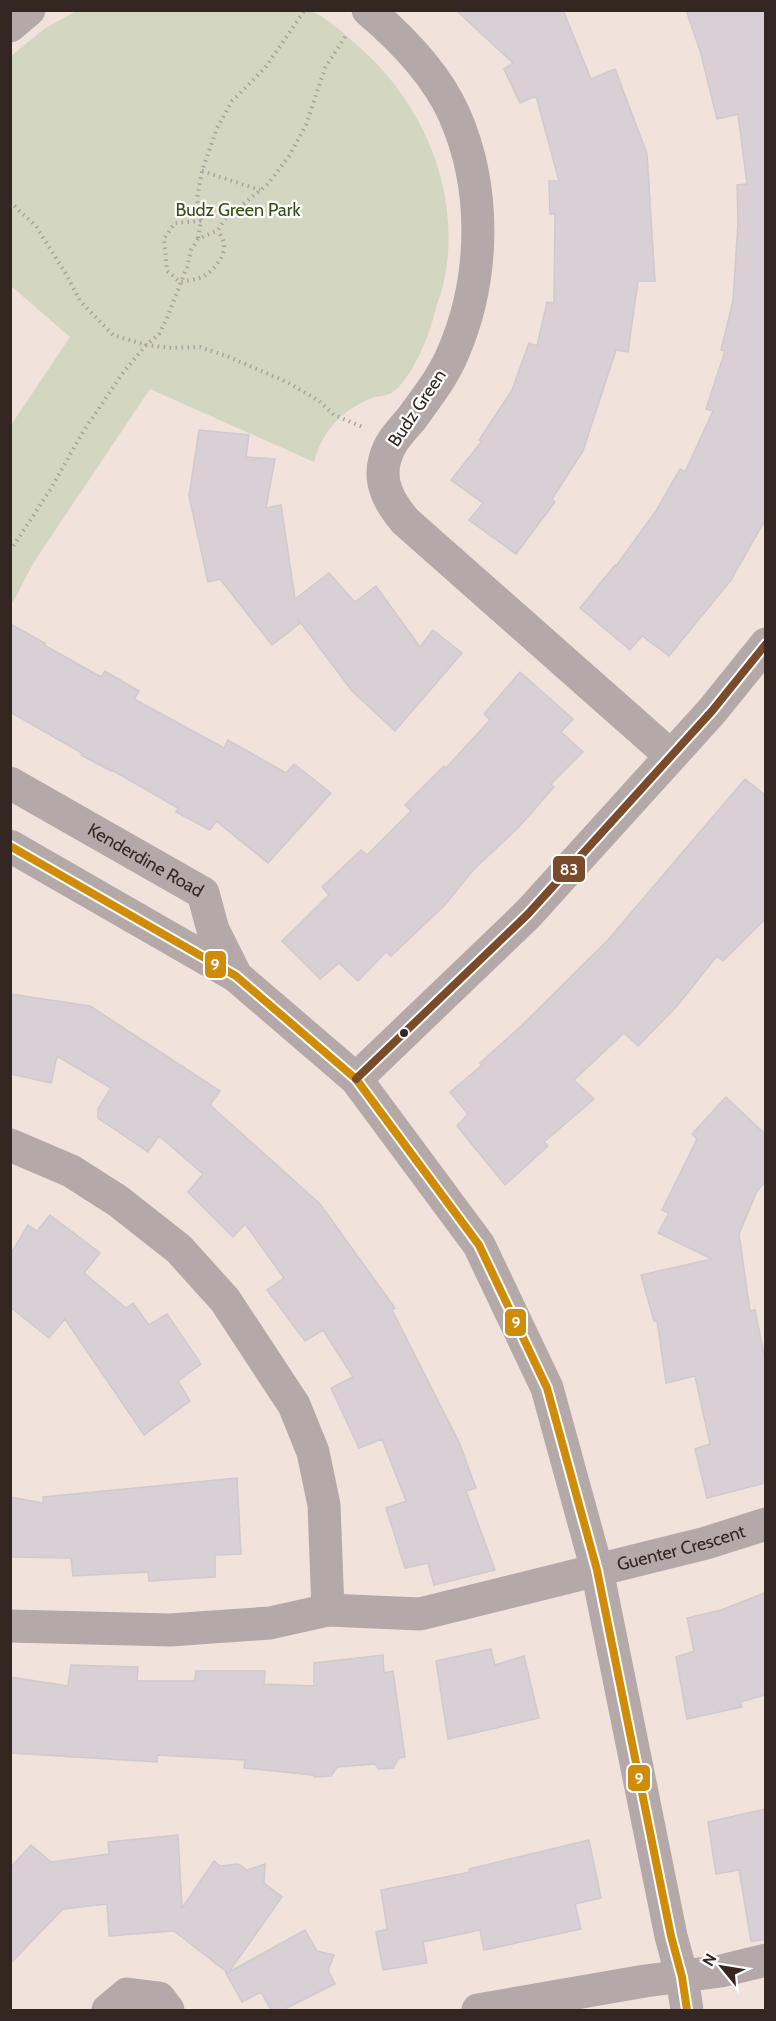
<svg xmlns="http://www.w3.org/2000/svg" width="776" height="2021" font-family="Cabin,sans-serif">
<style>
.green{fill:#d3d6c0}
.building{fill:#d8d0d4;stroke:#d0c9cd;stroke-width:1.5}
.lines{fill:none;stroke-linecap:round;stroke-linejoin:round}
.path{stroke:#aba2a0;stroke-width:4;stroke-dasharray:1.5 4.5;stroke-linecap:butt}
.minor{stroke:#b4a9a8;stroke-width:33}
.bus-1-casing{stroke:#fff;stroke-width:12}
.bus-2-casing{stroke:#fff;stroke-width:12}
.bus-1{stroke:#d08c07;stroke-width:8}
.bus-2{stroke:#7a4b2a;stroke-width:8}
.bus-dot{fill:#342621;stroke:#fff;stroke-width:2}
.labels{text-anchor:middle;stroke-width:4.5;stroke-linejoin:round;paint-order:stroke}
.park-label{font-size:18px;fill:#324e13;stroke:#fff}
.street-label{font-size:18px;fill:#342621;stroke:#fff}
.line-badge{stroke:#fff;stroke-width:2}
.badge-label{font-size:16px;text-anchor:middle;font-weight:bold;fill:#fff}
</style>
<rect width="100%" height="100%" fill="#f2e2dc"/>
<path class="green" d="M311 11C329 19 343 33 358 46 423 102 461 191 445 277 443 288 439 298 436 308 431 328 424 348 413 367 409 374 400 387 393 392 388 396 378 396 372 398 341 410 323 431 314 462L150 389 34 562 11 606V425L70 337 11 286V56L44 29 76 11Z"/>
<path class="building" d="M456 10H563L591 79 615 69 647 154 655 281H638L628 352 616 350 583 451 552 499 555 502 516 554 469 520 483 503 451 480 482 441 479 440 512 390 529 343 537 346 547 302 554 303 555 214H550L549 181H559L536 96 520 103 504 69 513 63Z
M686 10H765V520L731 580 669 656 642 636 630 650 580 608 615 565 616 566 656 511 680 469 685 472 713 411 706 409 725 351 721 350 733 301 738 222 737 185 747 184 738 114 717 119 701 54Z
M199 430 249 435 246 457 275 459 266 508 281 505 295 599 329 573 355 602 376 586 420 647 433 630 462 653 395 731 352 691 298 619 299 624 272 645 220 579 208 582 189 496Z
M10 624 45 643 44 645 101 677 105 671 139 691 134 699 224 748 228 740 286 773 294 764 331 793 268 863 216 821 210 830 176 812 178 808 112 770 111 771 81 755 82 753 10 712Z
M520 672 573 719 561 732 583 752 551 784 554 787 518 828 474 869 444 906 391 956 386 952 358 981 339 963 320 979 282 941 329 895 322 887 361 850 367 855 411 811 405 805 444 766 446 768 490 720 484 714Z
M745 779 765 795V919L723 961 717 956 677 1006 638 1046 624 1033 574 1080 594 1099 544 1142 548 1146 505 1185 457 1126 468 1114 450 1092 482 1065 480 1063 521 1026 607 941Z
M10 994 90 1006 220 1091 210 1105 320 1204 395 1308 392 1310 459 1442 476 1488 466 1491 495 1570 434 1585 428 1563 405 1568 386 1508 406 1501 382 1439 359 1448 331 1388 353 1377 323 1330 305 1341 267 1290 284 1278 245 1224 233 1237 188 1192 203 1174 159 1136 148 1152 98 1118V1109L111 1088 57 1056 51 1083 10 1074Z
M726 1097 765 1134V1182L757 1191 739 1234 750 1311 755 1310 765 1359V1483L707 1498 695 1449 710 1444 695 1376 666 1383 657 1320 654 1321 641 1275 712 1259 658 1233 669 1213 662 1210 697 1139 692 1134Z
M50 1215 100 1253 84 1273 126 1308 133 1303 149 1325 167 1314 201 1364 178 1381 190 1401 144 1435 65 1319 49 1338 10 1307V1255L28 1225 37 1231Z
M237 1478 241 1554 215 1555V1577L149 1581 148 1572 73 1576 71 1558 10 1557V1497L43 1503V1497Z
M765 1593V1695L740 1702 742 1707 687 1719 676 1657 694 1651 687 1618 721 1610Z
M491 1649 495 1665 524 1656 539 1718 448 1739 436 1661Z
M383 1655 384 1673 393 1671 405 1757 399 1758 393 1768 379 1769 375 1764 337 1767 331 1776 315 1777 313 1775 244 1768 245 1760 157 1755V1762L10 1753V1677L68 1686 71 1665 138 1667 137 1681H195L196 1671H265L264 1684 314 1686V1663Z
M765 1809V1940L751 1941 739 1870 716 1874 708 1822Z
M178 1835 182 1908 214 1861 220 1866 238 1864 247 1870 265 1864 264 1883 282 1897 229 1972 305 1930 317 1951 334 1955 328 1970 335 1984 283 2010H271L261 1992 242 2002 226 1973H228L174 1931 109 1936 107 1904 63 1909 10 1964V1868L31 1845 51 1862 109 1854 108 1842Z
M589 1840 601 1898 575 1904 581 1929 484 1950 480 1930 423 1942 427 1963 383 1970 376 1932 387 1929 381 1890 470 1872 469 1869Z"/>
<g class="lines">
<path class="path" d="M202 171 260 190
M10 202 36 226 66 274 80 301 113 335 146 345 172 348 200 347 229 357 287 382 319 401 334 415 365 428
M201 221 175 223 164 239 167 271 180 282C186 281 193 280 199 278 210 275 222 261 224 249 225 242 221 236 218 230
M198 238 201 221 197 199 202 171 217 128 232 101 265 68 305 10
M10 551 50 490 83 432 122 374 146 345 159 334 167 318 187 267 191 250 198 239 218 230 225 219 268 184 289 156 306 125 325 68 347 34"/>
<g class="minor">
<path d="M368 10C401 38 436 74 454 114 487 188 485 279 453 353 443 377 427 397 412 418 401 431 389 442 385 459 378 483 390 503 405 521L671 756"/>
<path d="M10 26 29 10"/>
<path id="s1" d="M10 783 203 893 213 930 236 976"/>
<path d="M10 846 236 976 356 1079 479 1245 547 1388 597 1570 671 1936 682 1977 687 2010"/>
<path d="M356 1079 528 914 712 711 766 644"/>
<path d="M10 1145 71 1171 118 1201 179 1249 225 1300 294 1405 313 1452 324 1505 328 1610"/>
<path id="s2" d="M10 1626 170 1630 270 1623 328 1610 420 1614 706 1543 766 1524"/>
<path d="M108 2010 127 1994 159 1998 168 2010"/>
<path d="M478 2010 645 1981 721 1971 766 1960"/>
</g>
<g class="bus-1-casing">
<path id="bus-1" d="M10 846 236 976 356 1079 479 1245 547 1388 597 1570 671 1936 682 1977 687 2010"/>
</g>
<g class="bus-2-casing">
<path id="bus-2" d="M356 1079 528 914 712 711 766 644"/>
</g>
<use href="#bus-1" class="bus-1"/>
<use href="#bus-2" class="bus-2"/>
</g>
<circle class="bus-dot" cx="404" cy="1033" r="5"/>
<g class="labels">
<g class="park-label">
<text x="238" y="216">Budz Green Park</text>
</g>
<g class="street-label">
<text transform="translate(417 408) rotate(-56)" y="6">Budz Green</text>
<text dy="6" stroke="none"><textPath href="#s1" startOffset="156">Kenderdine Road</textPath></text>
<text dy="6" stroke="none"><textPath href="#s2" startOffset="681">Guenter Crescent</textPath></text>
</g>
</g>
<g class="line-badge">
<rect x="552" y="855" width="34" height="28" rx="6" fill="#7a4b2a"/>
<rect x="204" y="950" width="23" height="29" rx="6" fill="#d08c07"/>
<rect x="504" y="1308" width="23" height="29" rx="6" fill="#d08c07"/>
<rect x="627" y="1764" width="24" height="28" rx="6" fill="#d08c07"/>
</g>
<g class="badge-label">
<text x="569" y="875">83</text>
<text x="215" y="970">9</text>
<text x="516" y="1328">9</text>
<text x="639" y="1784">9</text>
</g>
<rect width="776" height="2021" fill="none" stroke="#342621" stroke-width="24"/>
<g transform="translate(722 1967) rotate(300)" stroke="#ffffff" stroke-width="4.5" paint-order="stroke">
<path d="M0-4.5L10 22L0 15L-10 22Z" fill="#342621"/>
<text y="-9" font-size="16" font-weight="bold" text-anchor="middle" fill="#342621">N</text>
</g>
</svg>
